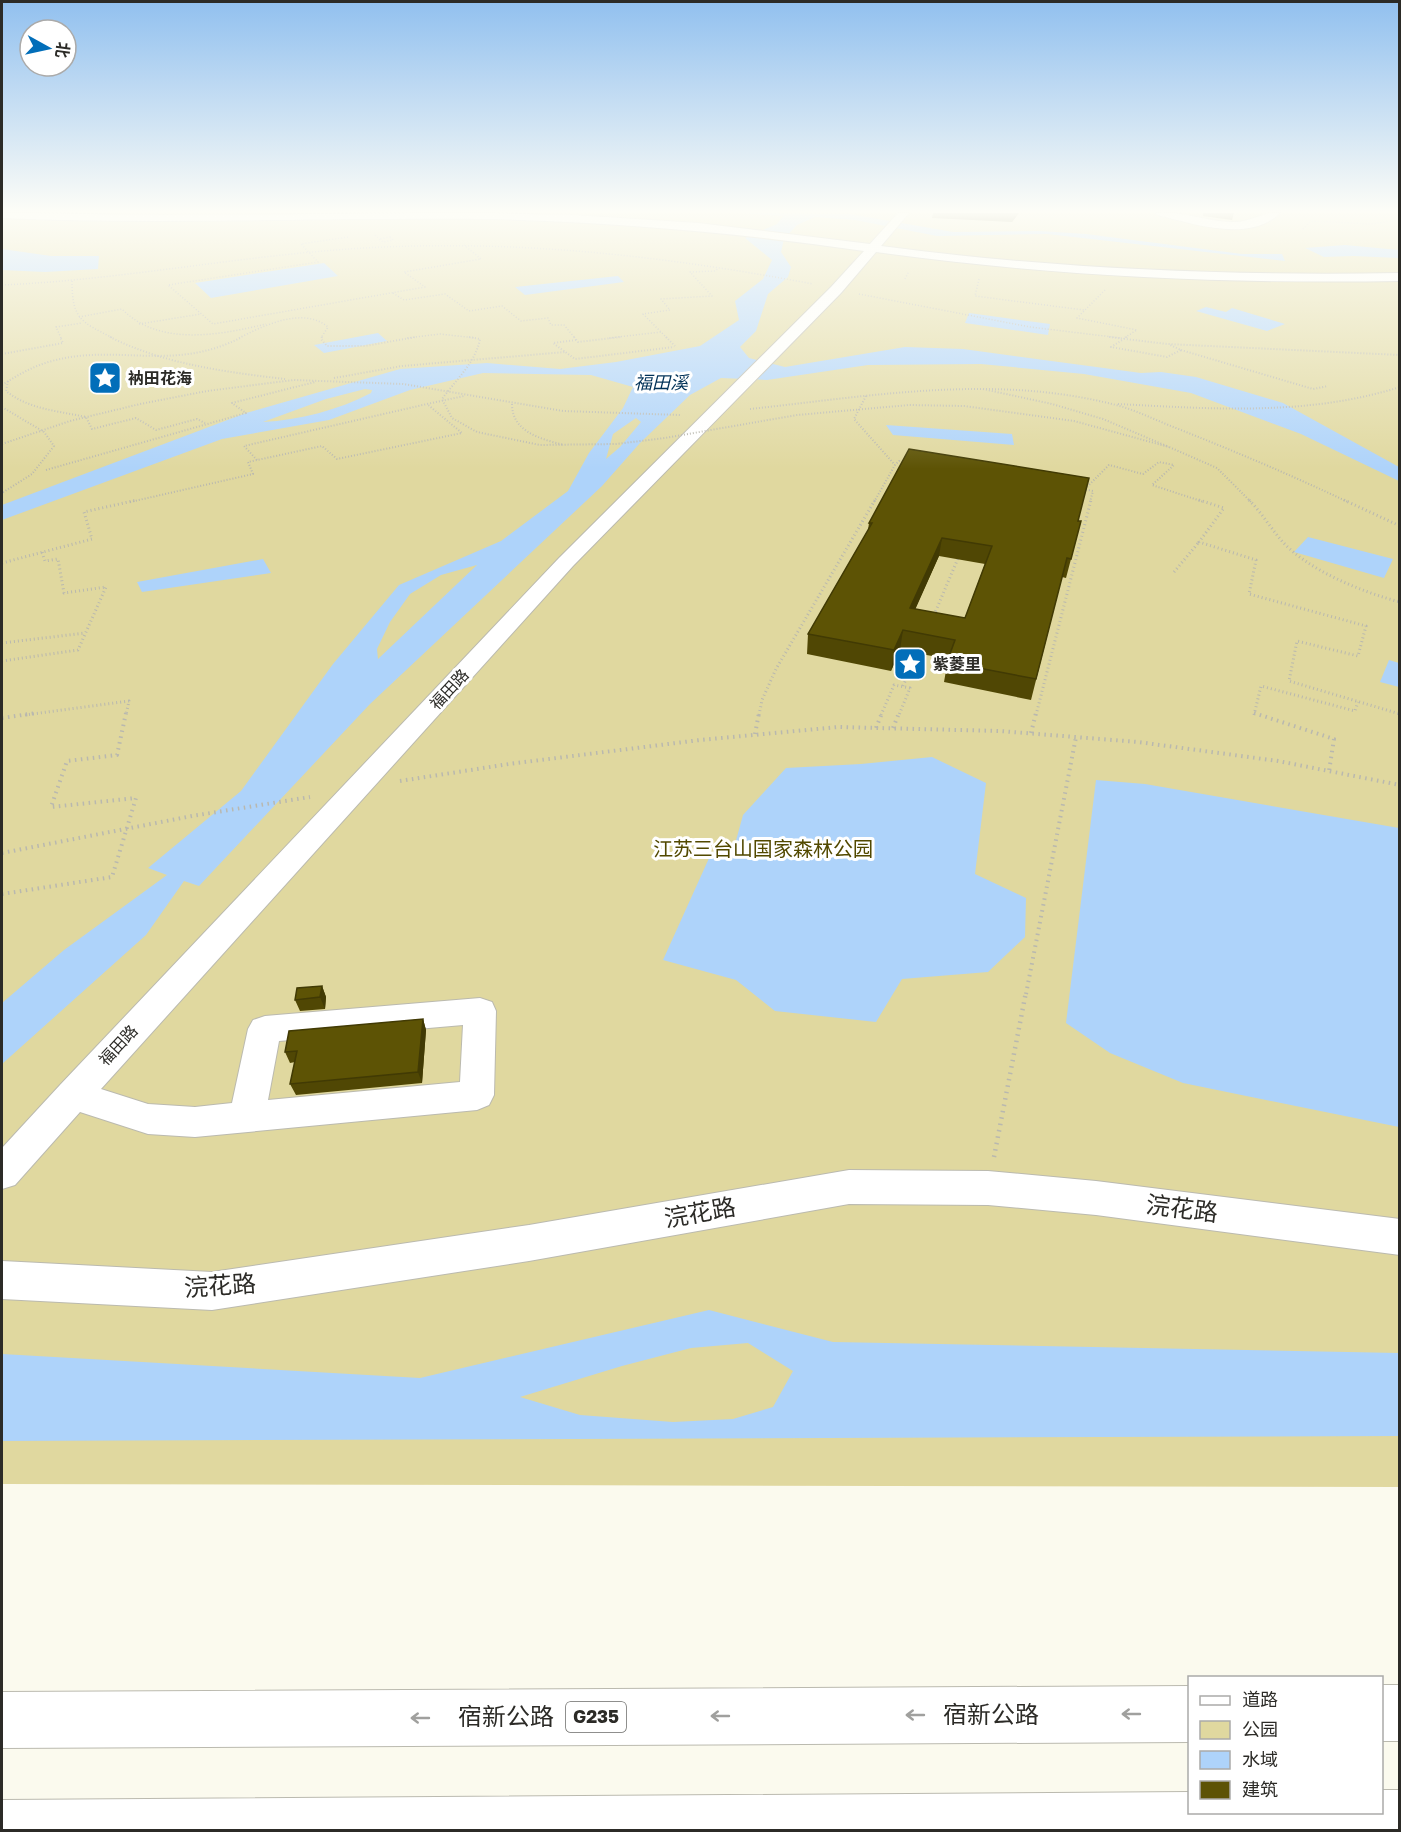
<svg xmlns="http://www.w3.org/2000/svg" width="1401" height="1832" font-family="'Golos Text','Noto Sans SC',sans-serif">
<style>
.green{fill:#e0d89f}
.water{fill:#aed3fa;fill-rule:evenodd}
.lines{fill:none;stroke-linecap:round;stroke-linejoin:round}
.minor-casing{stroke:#bbbaaf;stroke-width:2}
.highway-casing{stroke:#bbbaaf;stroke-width:2}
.path-far4{stroke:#b9b8af;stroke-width:1.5;stroke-dasharray:1 2;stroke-linecap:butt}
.path-far3{stroke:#b9b8af;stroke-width:2;stroke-dasharray:1 2;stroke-linecap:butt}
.path-far2{stroke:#b9b8af;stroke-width:3;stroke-dasharray:1 3;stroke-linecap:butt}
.path-far1{stroke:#b9b8af;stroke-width:4;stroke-dasharray:1.5 4.5;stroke-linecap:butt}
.path{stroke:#b9b8af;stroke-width:4.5;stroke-dasharray:1.5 5;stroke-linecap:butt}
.minor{fill:#fff;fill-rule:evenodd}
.highway{fill:#fff;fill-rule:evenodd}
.path-bridge-far2{stroke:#b9b8af;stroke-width:1.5;stroke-dasharray:1 2;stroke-linecap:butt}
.path-bridge-far1{stroke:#b9b8af;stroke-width:2;stroke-dasharray:1 2;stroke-linecap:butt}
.path-bridge{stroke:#b9b8af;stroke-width:3;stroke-dasharray:1 3;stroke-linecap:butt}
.wall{fill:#504704;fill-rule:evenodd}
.shaded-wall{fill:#413a04}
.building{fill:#5d5305;stroke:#413a04;stroke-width:1.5;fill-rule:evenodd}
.oneway{stroke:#a0a09e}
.labels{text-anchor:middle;stroke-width:6;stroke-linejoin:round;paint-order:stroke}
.far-poi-label{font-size:16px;font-weight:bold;fill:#2c2b27;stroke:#fff;text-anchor:start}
.far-street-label{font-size:16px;fill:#2c2b27;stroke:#fff}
.far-water-label{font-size:18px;font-style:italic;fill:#003157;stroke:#fff}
.shield{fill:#fff;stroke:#6b6b68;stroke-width:1.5}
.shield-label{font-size:18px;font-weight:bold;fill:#2c2b27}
.park-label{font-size:20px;fill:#524900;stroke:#fff}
.near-street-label{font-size:24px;fill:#2c2b27;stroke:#fff}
</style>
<rect width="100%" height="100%" fill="#fbfaee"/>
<path class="green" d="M2 213H1399V1487L2 1484Z"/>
<path class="water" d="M742 213 850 214 953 232 1040 231 1086 234 1242 254H1282L1285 261 1047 234 937 236 855 220 815 217 797 225 784 239 781 252 791 267 788 277 768 294 756 331 740 347 749 358 785 367 905 347 963 349 1141 373 1161 372 1196 377 1283 403 1399 467V481L1301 434 1191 393 1084 374 981 364 868 365 767 380 721 378 690 395 640 443 602 486 370 704 199 886 184 881 146 935 2 1064V1003L64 950 167 875 148 868 241 791 333 664 399 585 501 541 568 491 589 453 623 408 633 387 591 375 483 373 410 390 329 420 222 439 2 520V505L246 413 400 369 487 363 560 369 616 362 700 346 739 320 735 301 763 279 772 260 745 238 777 224 783 216ZM365 389 372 390 371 393C339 410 299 420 263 422L326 399ZM636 418 641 422 620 447 606 459 613 434ZM477 565 378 659 377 649 390 622 410 594 441 575Z
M1345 245 1399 250V258L1353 256 1324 257 1305 248Z
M2 249 51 256H99L98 269 45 272 2 270Z
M324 263 338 276 211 298 195 283Z
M618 276 624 282 525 295 515 287Z
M1206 307 1226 312 1232 308 1285 324 1267 331 1196 311Z
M969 313 1050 324 1048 335 965 323Z
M378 333 387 341 324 353 314 345Z
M886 425 1012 434 1014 445 893 435Z
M1308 537 1393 559 1384 578 1294 552Z
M263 559 271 573 142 592 137 582Z
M1389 660 1399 663V687L1380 682Z
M932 757 986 783 975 874 1026 898 1025 937 988 972 902 979 876 1022 775 1011 736 980 663 960 710 856 732 855 743 815 786 768 861 764Z
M1096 780 1145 784 1399 828V1127L1183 1083 1110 1053 1066 1023Z
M709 1310 833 1342 1399 1353V1436L2 1441V1354L420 1378ZM748 1343 793 1371 773 1407 733 1419 673 1422 580 1415 520 1397 622 1366 691 1348Z"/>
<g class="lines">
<g class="minor-casing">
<path id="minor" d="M2 213 164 215 473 213 573 215 698 223 870 244 898 213H909L881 246C1053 269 1226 276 1400 273V281C1224 284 1050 276 876 252L841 293 573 566 101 1089 148 1104 195 1107 232 1103 248 1029 253 1020 265 1016 480 998 492 1002 496 1011 494 1095 489 1105 477 1110 195 1137 148 1134 80 1112 15 1185 2 1189V1148L60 1085 559 558 831 287 864 251C739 233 615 222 488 219 326 217 164 225 2 218ZM463 1025 460 1082 268 1100 279 1041Z
M1156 213C1183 210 1208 223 1235 222 1251 222 1264 211 1280 213 1250 243 1193 224 1158 215Z
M849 1170 988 1171 1096 1181 1400 1219V1255L1096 1215 988 1205 849 1204 529 1261 212 1310 2 1299V1261L212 1272 529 1225Z"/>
</g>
<g class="highway-casing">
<path id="highway" d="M1382 1685H1400V1741H1382Z
M1190 1686V1742L2 1748V1692Z
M1382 1790H1400V1830H2V1800L1190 1792V1812H1382Z"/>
</g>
<path class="path-far4" d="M1303 229 1311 221 1370 224 1400 220
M375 235 379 239
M348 237 301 244 318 262 168 285 213 324 425 287 404 272 481 259 464 245
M390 237 393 240 383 242 379 239Z
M905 279 909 271
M979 279 975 296 1084 310
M72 281C72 319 81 322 113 338
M2 285C118 280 233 257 349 249 505 238 660 255 813 284
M1105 290 1077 318 1137 330 1124 338
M393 293 404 300 445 294 469 311 502 306 521 321 548 318 551 325H564L575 338
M859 294 1030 327 1121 338
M79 317 122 309C159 347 220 335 266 324
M139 324 201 314
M61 338 56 327 82 323
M609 338 661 332
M667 338 643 314 670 310 661 299 712 296 690 272 715 271 719 268"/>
<path class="path-far3" d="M110 337C164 364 225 372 285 379
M574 337 578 342 621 337
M666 337 675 346
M1109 337 1167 344 1400 355
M1127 337 1111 347 1167 357 1181 350 1170 345
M576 340 553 343 575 359 674 347
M1181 350 1313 389 1328 386
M2 354 63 343 60 337
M334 378 402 366 565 352
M8 381 6 391C28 409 58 411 86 417L92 429 136 418 156 430 197 419 205 423
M983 389 1052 404 1103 419 1169 447
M866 396 854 419 895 465
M512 404C512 432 541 439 564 445
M1118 404C1213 409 1308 416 1400 387
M750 409C871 396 992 374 1112 404 1134 409 1155 420 1176 428 1234 451 1291 475 1348 502
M2 444 70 421 140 404 207 391 294 380 403 384 563 411 680 415
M257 460 244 446 427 404
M46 470 246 413 232 403 315 382
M1083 489 1093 491 1090 502
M1085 489 1109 465 1143 474 1159 462 1174 465 1152 485 1204 502
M130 502 253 474 248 462 322 446 337 459 462 433 427 404 464 396
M874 502 895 465 899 461 907 462"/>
<path class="path-far2" d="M1199 500 1224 508 1199 542 1256 560 1249 594 1366 626 1358 656 1297 641 1289 681 1400 714
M1344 500 1400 526
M2 563 92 539 84 512 137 500
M1174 572 1199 542
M934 615 959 556
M2 643 85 633
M2 661 78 650 106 587 64 593 58 559 45 561 42 552
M903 686 916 657
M25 715 129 701 126 715
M759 715 762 700 776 669 875 500
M881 715 894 685 910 688 899 715
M1036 715 1091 500
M1254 715 1261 686 1355 711 1358 702"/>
<path class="path-far1" d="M1254 713 1334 739 1329 771
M2 718 36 713
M876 728 882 713
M893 728 899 713
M1031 733 1036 713
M755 734 759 713
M400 781 509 764 700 740 838 727 1000 731 1138 742 1278 761 1400 785
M2 853 192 816 310 797
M2 894 112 877 136 798 51 807 67 761 117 755 126 713
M1026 994 1076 737"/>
<path class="path" d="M994 1157 1026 992"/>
<use href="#minor" class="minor"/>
<use href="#highway" class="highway"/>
<path class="path-bridge-far2" d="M239 338C263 326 303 306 328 327L321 338
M407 338 440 334 476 338"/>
<path class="path-bridge-far1" d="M322 337 321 339 327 346H365L416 337
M469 337 480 339C476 362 455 381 442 399L452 418 477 432 540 445 616 444 665 438 797 415 909 405 964 406 1074 421 1169 447 1217 468 1251 502
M2 385C18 375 33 366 52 361 118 343 173 373 242 337
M2 407 44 432 54 446 32 474 2 493"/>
<path class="path-bridge" d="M1249 500C1261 512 1270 527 1281 540 1307 570 1362 592 1400 602"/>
</g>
<path class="wall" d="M933 213H1019L1012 222 932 218Z
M1203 213H1234L1232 220 1203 216Z
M1078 521H1081L1066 578 1062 577 1031 700 944 682 948 659 900 650 891 671 807 654 808 634 868 530 869 523ZM939 556 985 564 965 618 915 609Z
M322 986 326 997 325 1009 300 1011 295 1000Z
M423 1019 426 1030 422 1083 296 1095 290 1084 295 1062 290 1063 285 1052Z"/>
<path class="shaded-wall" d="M1014 213H1019L1012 222Z
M942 538 939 556 907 628 910 608Z
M903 630 900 650 891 671 894 650Z
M322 986 326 997 325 1009 320 997Z
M423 1019 426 1030 422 1083 418 1072Z"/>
<path class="building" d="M909 449 1089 478 1078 521H1081L1071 559 1067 558 1036 679 947 662 955 640 903 630 894 650 808 634 872 523H869ZM942 538 992 546 965 618 910 608Z
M322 986 320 997 295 1000 297 988Z
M423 1019 418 1072 290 1084 297 1051 285 1052 289 1031Z"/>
<defs><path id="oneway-shaft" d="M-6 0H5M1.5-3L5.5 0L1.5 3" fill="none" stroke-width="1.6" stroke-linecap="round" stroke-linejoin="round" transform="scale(1.5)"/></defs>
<g class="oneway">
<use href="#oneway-shaft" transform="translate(1131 1714) rotate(180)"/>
<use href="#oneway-shaft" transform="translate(915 1715) rotate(180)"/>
<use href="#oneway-shaft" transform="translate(720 1716) rotate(180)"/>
<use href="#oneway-shaft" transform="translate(420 1718) rotate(180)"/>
</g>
<linearGradient id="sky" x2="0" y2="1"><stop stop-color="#91c0ef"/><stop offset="0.45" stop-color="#fdfdf7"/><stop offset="1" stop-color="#fdfdf7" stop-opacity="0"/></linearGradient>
<rect width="1401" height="469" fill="url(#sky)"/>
<defs>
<g id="sight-square" transform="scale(1.725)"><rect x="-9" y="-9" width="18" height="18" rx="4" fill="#026eb9" stroke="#fff"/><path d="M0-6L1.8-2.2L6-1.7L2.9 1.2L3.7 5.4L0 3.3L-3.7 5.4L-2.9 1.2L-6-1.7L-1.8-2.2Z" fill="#fff"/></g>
</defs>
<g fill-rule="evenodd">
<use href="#sight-square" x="105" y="378"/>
<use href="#sight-square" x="910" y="664"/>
</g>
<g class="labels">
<g class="far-poi-label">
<text x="128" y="384">衲田花海</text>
<text x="933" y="670">紫菱里</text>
</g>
<g class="far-street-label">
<text transform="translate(449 689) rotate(-47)" y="6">福田路</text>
<text transform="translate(118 1045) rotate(-47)" y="6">福田路</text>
</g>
<g class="far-water-label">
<text x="661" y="389">福田溪</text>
</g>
<rect class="shield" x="566" y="1702" width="60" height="30" rx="4.5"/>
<g class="shield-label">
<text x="596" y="1723">G235</text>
</g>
<g class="park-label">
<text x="763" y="856">江苏三台山国家森林公园</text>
</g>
<g class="near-street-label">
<text transform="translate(1182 1209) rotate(7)" y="8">浣花路</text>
<text transform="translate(700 1213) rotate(-10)" y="8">浣花路</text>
<text transform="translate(220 1286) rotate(-4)" y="8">浣花路</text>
<text x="991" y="1723">宿新公路</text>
<text x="506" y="1725">宿新公路</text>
</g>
</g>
<rect width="1401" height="1832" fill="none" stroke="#2c2b27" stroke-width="6"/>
<rect x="1188" y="1676" width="195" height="138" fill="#ffffff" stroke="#abaaa9" stroke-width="1.5"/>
<rect x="1200" y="1696" width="30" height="9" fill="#ffffff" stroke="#abaaa9" stroke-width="1.5"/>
<text x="1242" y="1706" font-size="18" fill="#2c2b27">道路</text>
<rect x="1200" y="1721" width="30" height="18" fill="#e0d89f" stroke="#abaaa9" stroke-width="1.5"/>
<text x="1242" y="1736" font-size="18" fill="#2c2b27">公园</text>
<rect x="1200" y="1751" width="30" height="18" fill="#aed3fa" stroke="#abaaa9" stroke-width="1.5"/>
<text x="1242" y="1766" font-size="18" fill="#2c2b27">水域</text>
<rect x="1200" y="1781" width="30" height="18" fill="#5d5305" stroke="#abaaa9" stroke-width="1.5"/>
<text x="1242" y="1796" font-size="18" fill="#2c2b27">建筑</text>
<g transform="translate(48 48) rotate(98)"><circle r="28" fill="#ffffff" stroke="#abaaa9" stroke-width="1.5"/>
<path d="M0-4.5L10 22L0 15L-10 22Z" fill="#026eb9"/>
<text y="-9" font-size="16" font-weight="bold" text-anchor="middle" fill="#2c2b27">北</text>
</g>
</svg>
